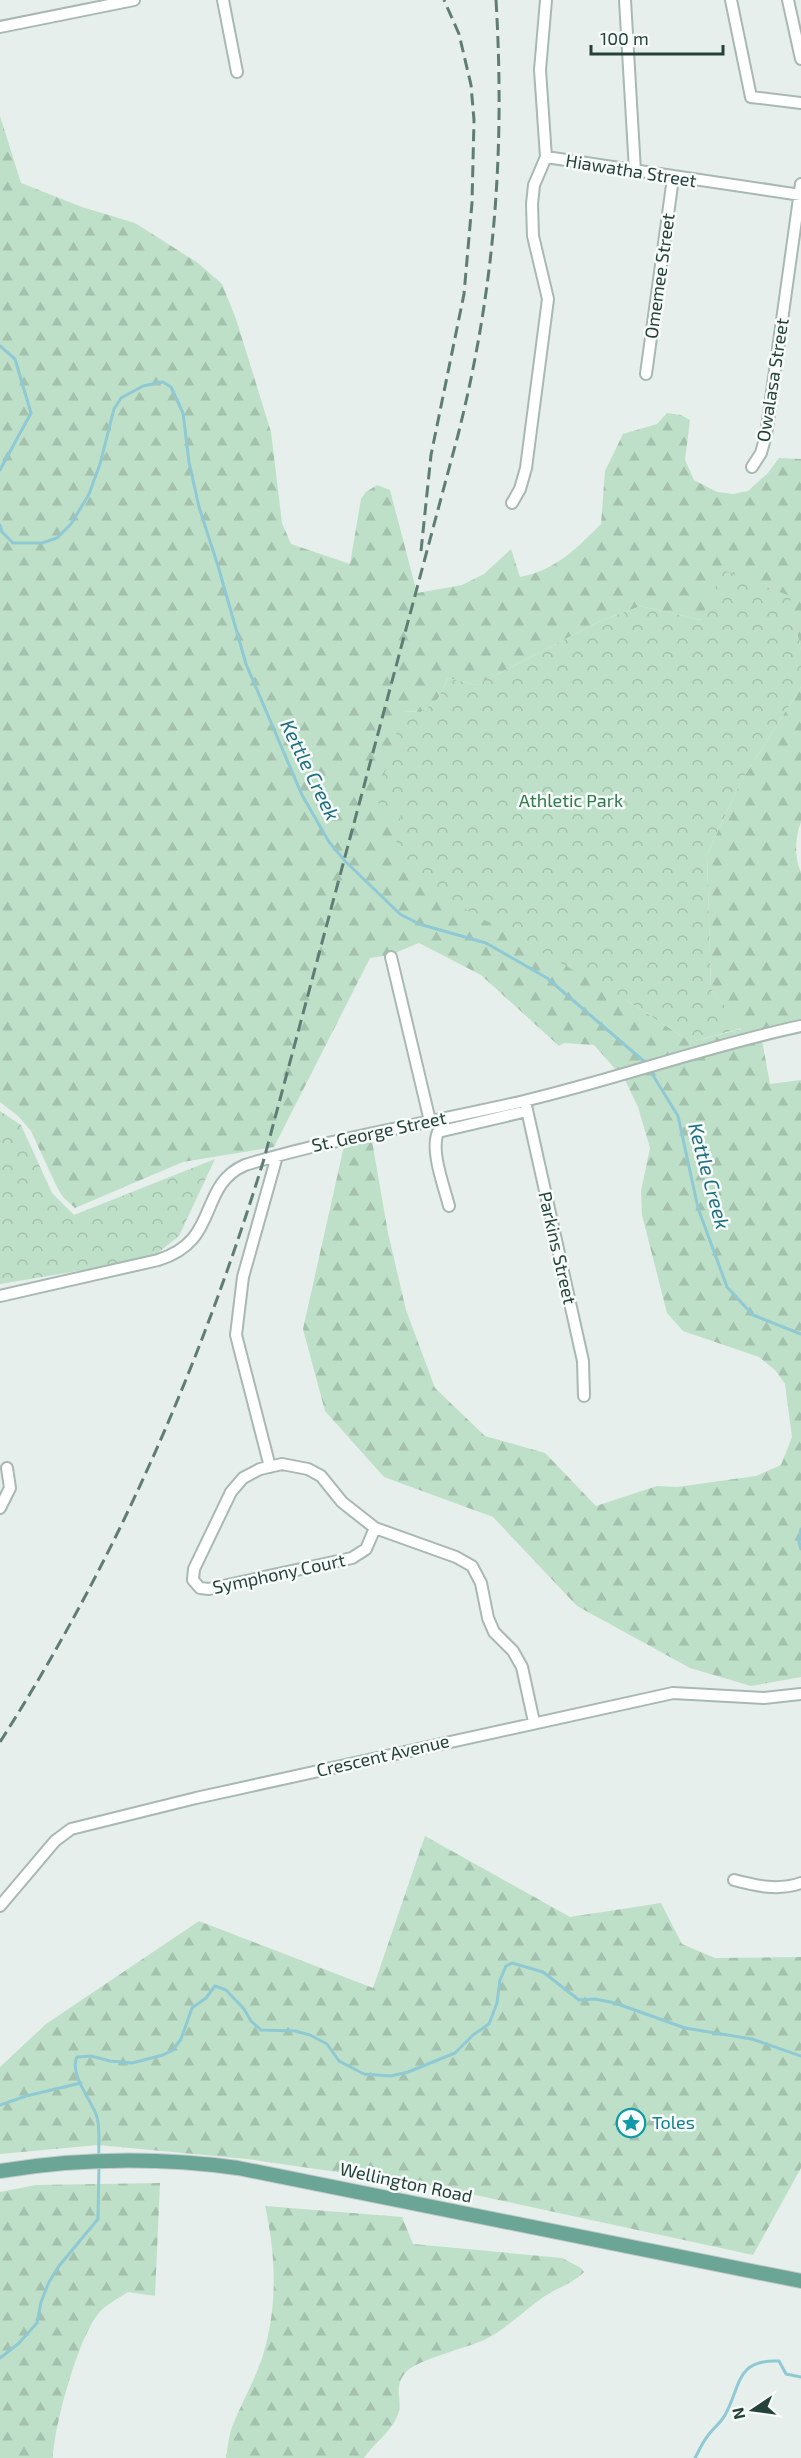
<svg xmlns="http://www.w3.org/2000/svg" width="801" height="2458" font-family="'Exo 2',sans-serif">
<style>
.forest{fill:url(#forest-firs)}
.park{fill:url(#park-crowns)}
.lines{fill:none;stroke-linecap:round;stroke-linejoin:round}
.stream{stroke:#8ec9d4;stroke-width:3}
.minor-casing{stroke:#a8b8b2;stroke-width:14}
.major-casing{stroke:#c2cac8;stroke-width:16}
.minor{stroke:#fff;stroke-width:10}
.major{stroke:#6aa596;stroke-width:14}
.rail{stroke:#5f7d75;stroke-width:3;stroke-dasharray:12 6;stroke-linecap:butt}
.labels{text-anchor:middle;stroke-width:5;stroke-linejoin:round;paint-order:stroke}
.street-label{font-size:18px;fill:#24423a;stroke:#f7fbf9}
.park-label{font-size:18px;fill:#2d7a4b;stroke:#f7fbf9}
.culture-label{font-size:18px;fill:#0d838f;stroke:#f7fbf9;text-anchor:start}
.water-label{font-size:20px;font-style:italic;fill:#1c6f80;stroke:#f7fbf9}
</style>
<defs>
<pattern id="forest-firs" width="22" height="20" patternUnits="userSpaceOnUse" patternTransform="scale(1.5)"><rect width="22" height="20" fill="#bfe0c8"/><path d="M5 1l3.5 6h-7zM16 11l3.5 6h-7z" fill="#a4c1ad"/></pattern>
<pattern id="park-crowns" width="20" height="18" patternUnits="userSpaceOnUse" patternTransform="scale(1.5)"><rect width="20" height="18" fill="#bfe0c8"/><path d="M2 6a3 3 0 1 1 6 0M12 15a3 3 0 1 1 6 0" fill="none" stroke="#a4c1ad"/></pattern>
</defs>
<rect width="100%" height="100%" fill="#e6efeb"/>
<path class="forest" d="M0 116 21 183 82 207 135 223 198 263 222 284 236 319 271 432 282 523 291 544 350 564 361 499 366 492 377 485 390 490 417 593 462 585 484 574 511 549 520 577C556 570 576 549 601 524L605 471 623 434 657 424 667 413 681 415 690 420 685 460 694 480 717 492 733 494 748 491 768 473 779 458 801 459V651L789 596 701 620 641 606 598 622 477 685 448 678 438 699 421 712 403 711 401 814 626 1000 691 1042 741 1029 711 989 707 855 740 783 801 687V822C795 837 794 858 801 872V1026L761 1035 770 1084 801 1080V1677L751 1686 690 1668 577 1606 493 1517 384 1477 325 1411 303 1329 344 1146 372 1141 388 1233 406 1310 435 1388 485 1436 545 1453 596 1506 657 1486 677 1487 756 1476 781 1465 792 1437 785 1384 776 1371 759 1357 683 1331 667 1313 642 1215 641 1191 650 1148 638 1107 625 1080 594 1045 564 1043 559 1046 481 975 419 943 390 955 370 958 274 1147 183 1162 75 1208 63 1197 56 1185 31 1131 18 1116 0 1102Z
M425 1836 570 1917 661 1903 682 1944 715 1958 801 1957V2168L753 2255 434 2186 247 2159 98 2145 0 2154V2067L46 2024 199 1921 373 1988Z
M160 2183 155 2296 128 2292C119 2298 105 2305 98 2314 78 2339 54 2426 53 2458H0V2192L36 2185Z
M265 2206 402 2217 413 2244 562 2258 581 2268 584 2272C572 2284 559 2287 545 2296 524 2310 506 2330 482 2341 465 2348 417 2360 406 2372 393 2386 402 2399 399 2411 394 2430 375 2442 364 2458H226C228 2446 229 2433 234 2422 243 2400 256 2378 263 2355 278 2306 276 2255 265 2206Z"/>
<path class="park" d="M723 570 790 596 801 651V687L740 783 707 855 711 989 742 1028 691 1042 626 1000 433 891 393 862 401 814 376 802 403 711 421 712 438 699 448 678 477 685 598 622 641 606 701 620Z
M0 1111 21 1125 52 1193 74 1215 215 1159 179 1236 150 1259 0 1284Z"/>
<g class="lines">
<path class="stream" d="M0 346 15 359 31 413 0 470
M0 525 2 532 13 543H42L57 538 71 524 89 494 100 464 114 409 121 398 143 386 157 383 163 382 171 387 183 413 189 462 199 507 218 566 246 664 302 795 329 842 346 862 400 914 419 924 486 943 547 978 646 1063
M649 1069 678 1116 698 1208 727 1287 753 1315 801 1334
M801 1529 799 1542 801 1549
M0 2105 26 2096 81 2083
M99 2157C98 2144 101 2126 96 2114 90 2099 69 2073 77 2057L91 2056 110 2061 132 2063 163 2055 173 2050 181 2039 192 2008 206 1998 215 1986 226 1990 244 2009 251 2021 261 2030 295 2031 310 2035 327 2044 339 2061 364 2074 391 2076 408 2072 455 2053 473 2035 489 2024 497 2003 500 1980 506 1966 512 1963 543 1972 579 2000 595 1999 615 2003 685 2028 752 2039 801 2056
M0 2358 18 2344 37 2323 41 2302 49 2282 59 2266 98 2219 99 2164
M695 2458C699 2451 702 2443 707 2437 712 2429 721 2423 725 2415 741 2387 735 2359 779 2361L786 2374 801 2377"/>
<g class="minor-casing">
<path id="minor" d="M223 0 237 72
M625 0 635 171
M731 0 751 97 801 103
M788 0 801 59
M0 27 134 0
M546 157 801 195
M546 157 540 70 546 0
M646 374 673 178
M752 467 761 453 766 435 801 184
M512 503 520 489 526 468 548 299 533 236 532 204 534 185 546 157
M391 957 430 1121
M525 1101 583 1361 584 1396
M449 1206C444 1186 430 1151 438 1132L527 1111
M0 1296 158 1260C221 1241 197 1186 245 1165 337 1137 431 1123 524 1101 617 1079 707 1046 801 1026
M270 1467 236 1335 243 1277 277 1156
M0 1508 10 1488 7 1468
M375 1528 366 1549 352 1558 209 1589 200 1588 193 1580 194 1569 231 1492 243 1478 260 1469 282 1464 308 1469 321 1476 342 1502 375 1528 456 1557 472 1566 481 1583 488 1618 494 1632 513 1651 522 1667 534 1722
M734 1880C757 1886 778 1891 801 1883
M0 1906 55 1841 71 1829 196 1798 673 1693 764 1698 801 1694"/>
</g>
<g class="major-casing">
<path id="major" d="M0 2171C80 2158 158 2157 238 2168L801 2281"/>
</g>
<use href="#minor" class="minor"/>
<use href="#major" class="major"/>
<path class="rail" d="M421 551 431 455 464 294 472 203 474 120 471 85 459 34 444 0
M0 1742C116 1561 201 1364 264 1159L458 435C495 288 505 151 496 0"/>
</g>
<defs>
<g id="sight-ring" transform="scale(1.5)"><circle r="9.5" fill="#f7fbf9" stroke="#0f9aa8" stroke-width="1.5"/><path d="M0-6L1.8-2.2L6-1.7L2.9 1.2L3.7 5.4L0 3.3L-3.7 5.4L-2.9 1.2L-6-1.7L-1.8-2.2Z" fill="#0f9aa8"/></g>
</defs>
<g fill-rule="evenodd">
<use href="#sight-ring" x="631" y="2123"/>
</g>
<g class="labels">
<g class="street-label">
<text transform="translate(631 171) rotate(9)" y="6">Hiawatha Street</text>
<text transform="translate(660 276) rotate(-82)" y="6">Omemee Street</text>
<text transform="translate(773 380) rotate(-81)" y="6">Owalasa Street</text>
<text transform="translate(379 1132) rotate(-12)" y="6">St. George Street</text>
<text transform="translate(557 1248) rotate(77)" y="6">Parkins Street</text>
<text transform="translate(279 1574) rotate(-12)" y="6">Symphony Court</text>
<text transform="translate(383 1756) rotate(-13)" y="6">Crescent Avenue</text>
<text transform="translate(406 2183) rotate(12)" y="6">Wellington Road</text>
</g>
<g class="park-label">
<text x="571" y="807">Athletic Park</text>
</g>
<g class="culture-label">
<text x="652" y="2129">Toles</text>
</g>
<g class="water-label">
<text transform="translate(310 770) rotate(64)" y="7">Kettle Creek</text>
<text transform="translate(709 1176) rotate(75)" y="7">Kettle Creek</text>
</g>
</g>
<g transform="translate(753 2410) rotate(257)" stroke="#f7fbf9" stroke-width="4.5" paint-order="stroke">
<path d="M0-4.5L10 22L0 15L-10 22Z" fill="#24423a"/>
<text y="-9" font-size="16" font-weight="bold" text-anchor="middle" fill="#24423a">N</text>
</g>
<path d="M591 45v9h132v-9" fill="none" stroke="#24423a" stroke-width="3"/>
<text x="600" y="45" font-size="18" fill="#24423a" stroke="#f7fbf9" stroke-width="4.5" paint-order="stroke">100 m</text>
</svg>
